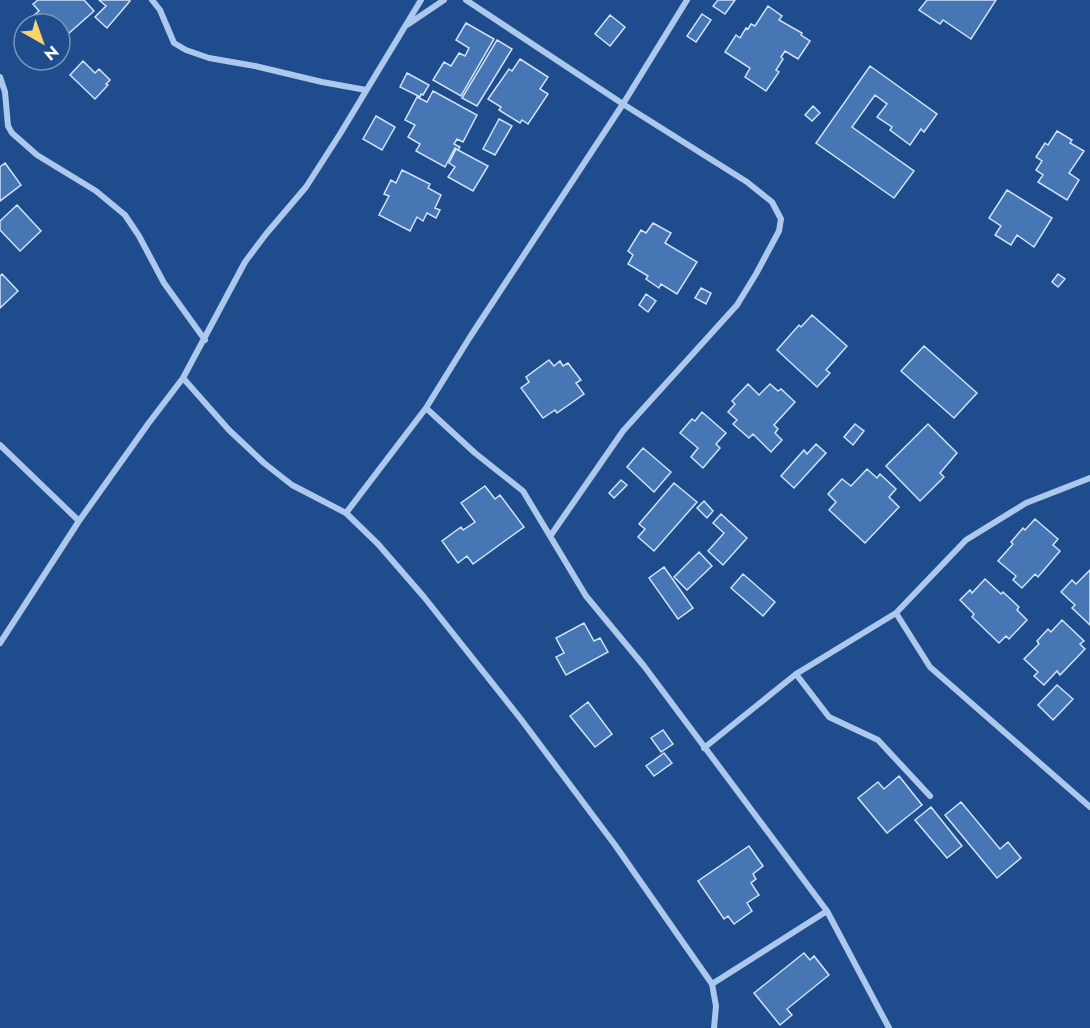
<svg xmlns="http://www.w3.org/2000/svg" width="1090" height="1028" font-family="Jost,sans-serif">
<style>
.building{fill:#4776b4;stroke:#d1e2f9;stroke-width:1.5}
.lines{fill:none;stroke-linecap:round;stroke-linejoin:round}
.street{stroke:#acc8ec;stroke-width:6}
</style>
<rect width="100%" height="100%" fill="#1e4c8d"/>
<path class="building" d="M38 0H84L94 11 60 41V24H28L26 22 39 11 33 4Z
M99 0H129L130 1 107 28 95 17 106 6Z
M718 0H735L725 14 713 6Z
M927 0H996L971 39 943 20 940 24 919 10Z
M768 6 782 16 779 20 802 33 801 35 810 41 798 59 785 51 781 57 783 59 776 70 779 72 766 91 745 77 750 68 725 52 736 35 740 38 746 28 748 29 751 24 755 26Z
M702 14 711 20 696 42 687 36Z
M610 15 625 27 610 46 595 34Z
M466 23 494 39 461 96 433 80 444 62 451 66 459 53 465 56 469 48 456 40Z
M497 40 512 49 477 106 462 98Z
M520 59 548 77 540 89 548 94 528 124 522 120 520 123 499 110 501 107 488 99 509 69 512 71Z
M83 61 95 73 99 69 110 80 106 84 108 85 95 99 70 75Z
M870 66 937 114 924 132 921 129 910 145 890 130 892 127 877 117 887 104 875 95 852 127 914 171 894 198 816 143Z
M407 73 429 85 423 95 421 94 420 97 400 87Z
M433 91 477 115 463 142 457 139 454 144 460 147 458 150 455 148 445 167 416 151 420 144 408 137 415 125 405 120 417 97 427 102Z
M813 106 820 113 812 121 805 115Z
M376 116 395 127 382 150 363 139Z
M499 119 512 126 495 155 483 149Z
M1057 131 1072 140 1070 143 1084 151 1069 173 1079 180 1067 200 1038 182 1043 175 1036 170 1042 161 1036 157 1045 143 1048 145Z
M456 149 488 166 473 191 448 177 455 167 449 163Z
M5 163 21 185 0 201V167Z
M402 170 430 184 428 188 441 195 435 208 440 210 436 218 427 213 423 221 417 217 410 231 379 215 389 196 384 194 391 180 396 183Z
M1007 190 1052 218 1034 247 1017 235 1011 245 995 235 1001 226 989 218Z
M17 205 41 231 20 251 0 230V221Z
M653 223 671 233 665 243 697 262 677 294 661 284 659 288 646 279 648 276 628 264 633 255 628 251 641 230 646 233Z
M2 274 18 291 0 308V276Z
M1058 274 1065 279 1058 287 1052 282Z
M701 288 711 293 706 304 695 298Z
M646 294 656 301 648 312 639 305Z
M812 315 847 346 826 370 830 373 817 387 777 350 799 325 801 327Z
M924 346 977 393 954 418 901 371Z
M549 360 554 366 560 361 563 366 568 363 581 380 576 383 584 394 557 413 555 410 543 418 521 388 529 382 526 377Z
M748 384 759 395 770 384 778 391 781 389 795 402 774 425 778 429 775 433 782 440 771 452 753 434 749 438 733 424 737 420 728 412 735 404 732 401Z
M702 412 726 433 716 444 720 448 703 468 691 457 698 448 680 433 692 419 695 421Z
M855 424 864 431 853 445 844 437Z
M928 424 957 453 940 473 944 477 920 501 886 466Z
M816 444 826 453 794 488 781 476 804 450 807 454Z
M643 448 671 472 654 492 627 467Z
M867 469 877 478 880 474 896 489 889 497 899 507 865 543 829 510 836 502 828 494 842 479 851 486Z
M621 480 627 485 614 498 609 493Z
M674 483 697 502 654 551 638 537 645 529 639 524Z
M485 486 495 499 500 495 524 527 473 564 467 556 458 563 442 541 461 527 463 530 475 522 461 503Z
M704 501 713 511 707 518 697 508Z
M721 514 747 538 723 565 708 551 724 533 713 523Z
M1035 519 1058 539 1053 545 1060 551 1038 577 1035 574 1022 588 1013 580 1016 576 998 561 1013 544 1011 542 1023 528 1025 530Z
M699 552 712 566 687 590 674 577Z
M664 567 693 608 678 619 649 578Z
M1090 570V625L1072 608 1075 605 1061 592 1072 580 1076 584Z
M743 574 775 602 763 616 731 588Z
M985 579 1001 594 1003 592 1019 607 1017 610 1027 620 1009 639 1006 636 999 643 972 617 974 614 960 600 970 590 972 593Z
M1062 620 1084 641 1080 644 1085 649 1060 675 1057 671 1044 685 1034 676 1038 672 1024 659 1039 644 1037 641 1048 629 1051 632Z
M584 623 594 641 600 638 608 652 566 675 556 657 564 653 556 638Z
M1057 685 1073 699 1053 720 1038 705Z
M588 702 612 734 595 747 570 716Z
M663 730 673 744 661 752 651 738Z
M664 753 672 763 654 776 646 766Z
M899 776 922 805 887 833 858 798 878 782 884 789Z
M961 802 1000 849 1008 842 1021 858 997 878 945 815Z
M931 807 962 846 947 858 915 820Z
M749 846 763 866 753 874 756 879 751 883 759 895 747 903 752 911 734 924 728 916 724 919 698 881Z
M804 953 810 960 814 956 829 975 787 1009 792 1015 780 1025 754 993Z"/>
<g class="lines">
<path class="street" d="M152 0 160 10 174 43 186 50 209 58 255 66 322 82 366 90
M466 0 623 104 747 182 772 202 781 219 779 231 756 274 737 305 623 431 551 535
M407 25 444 0
M0 77 5 92 8 126 12 133 37 155 96 191 125 215 139 236 164 283 205 340
M183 378 229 430 264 463 292 485 346 513 378 544 424 597 520 718 615 845 712 984 716 1006 714 1028
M426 408 475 453 523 491 586 596 644 666 827 911 889 1028
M0 445 79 521
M346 513 426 408 470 337 623 104 687 0
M896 613 930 667 1090 807
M0 643 79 521 148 424 183 378 245 262 266 234 306 187 340 134 421 0
M796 674 829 717 878 740 930 796
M704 748 796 674 896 613 966 540 1026 503 1090 478
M712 984 827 911"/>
</g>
<g transform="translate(42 42) rotate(140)"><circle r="28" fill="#1e4c8d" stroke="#7894bb" stroke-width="1.5"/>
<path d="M0-4.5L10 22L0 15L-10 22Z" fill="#fbd46b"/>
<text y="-9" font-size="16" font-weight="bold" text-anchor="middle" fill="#ffffff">N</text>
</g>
</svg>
